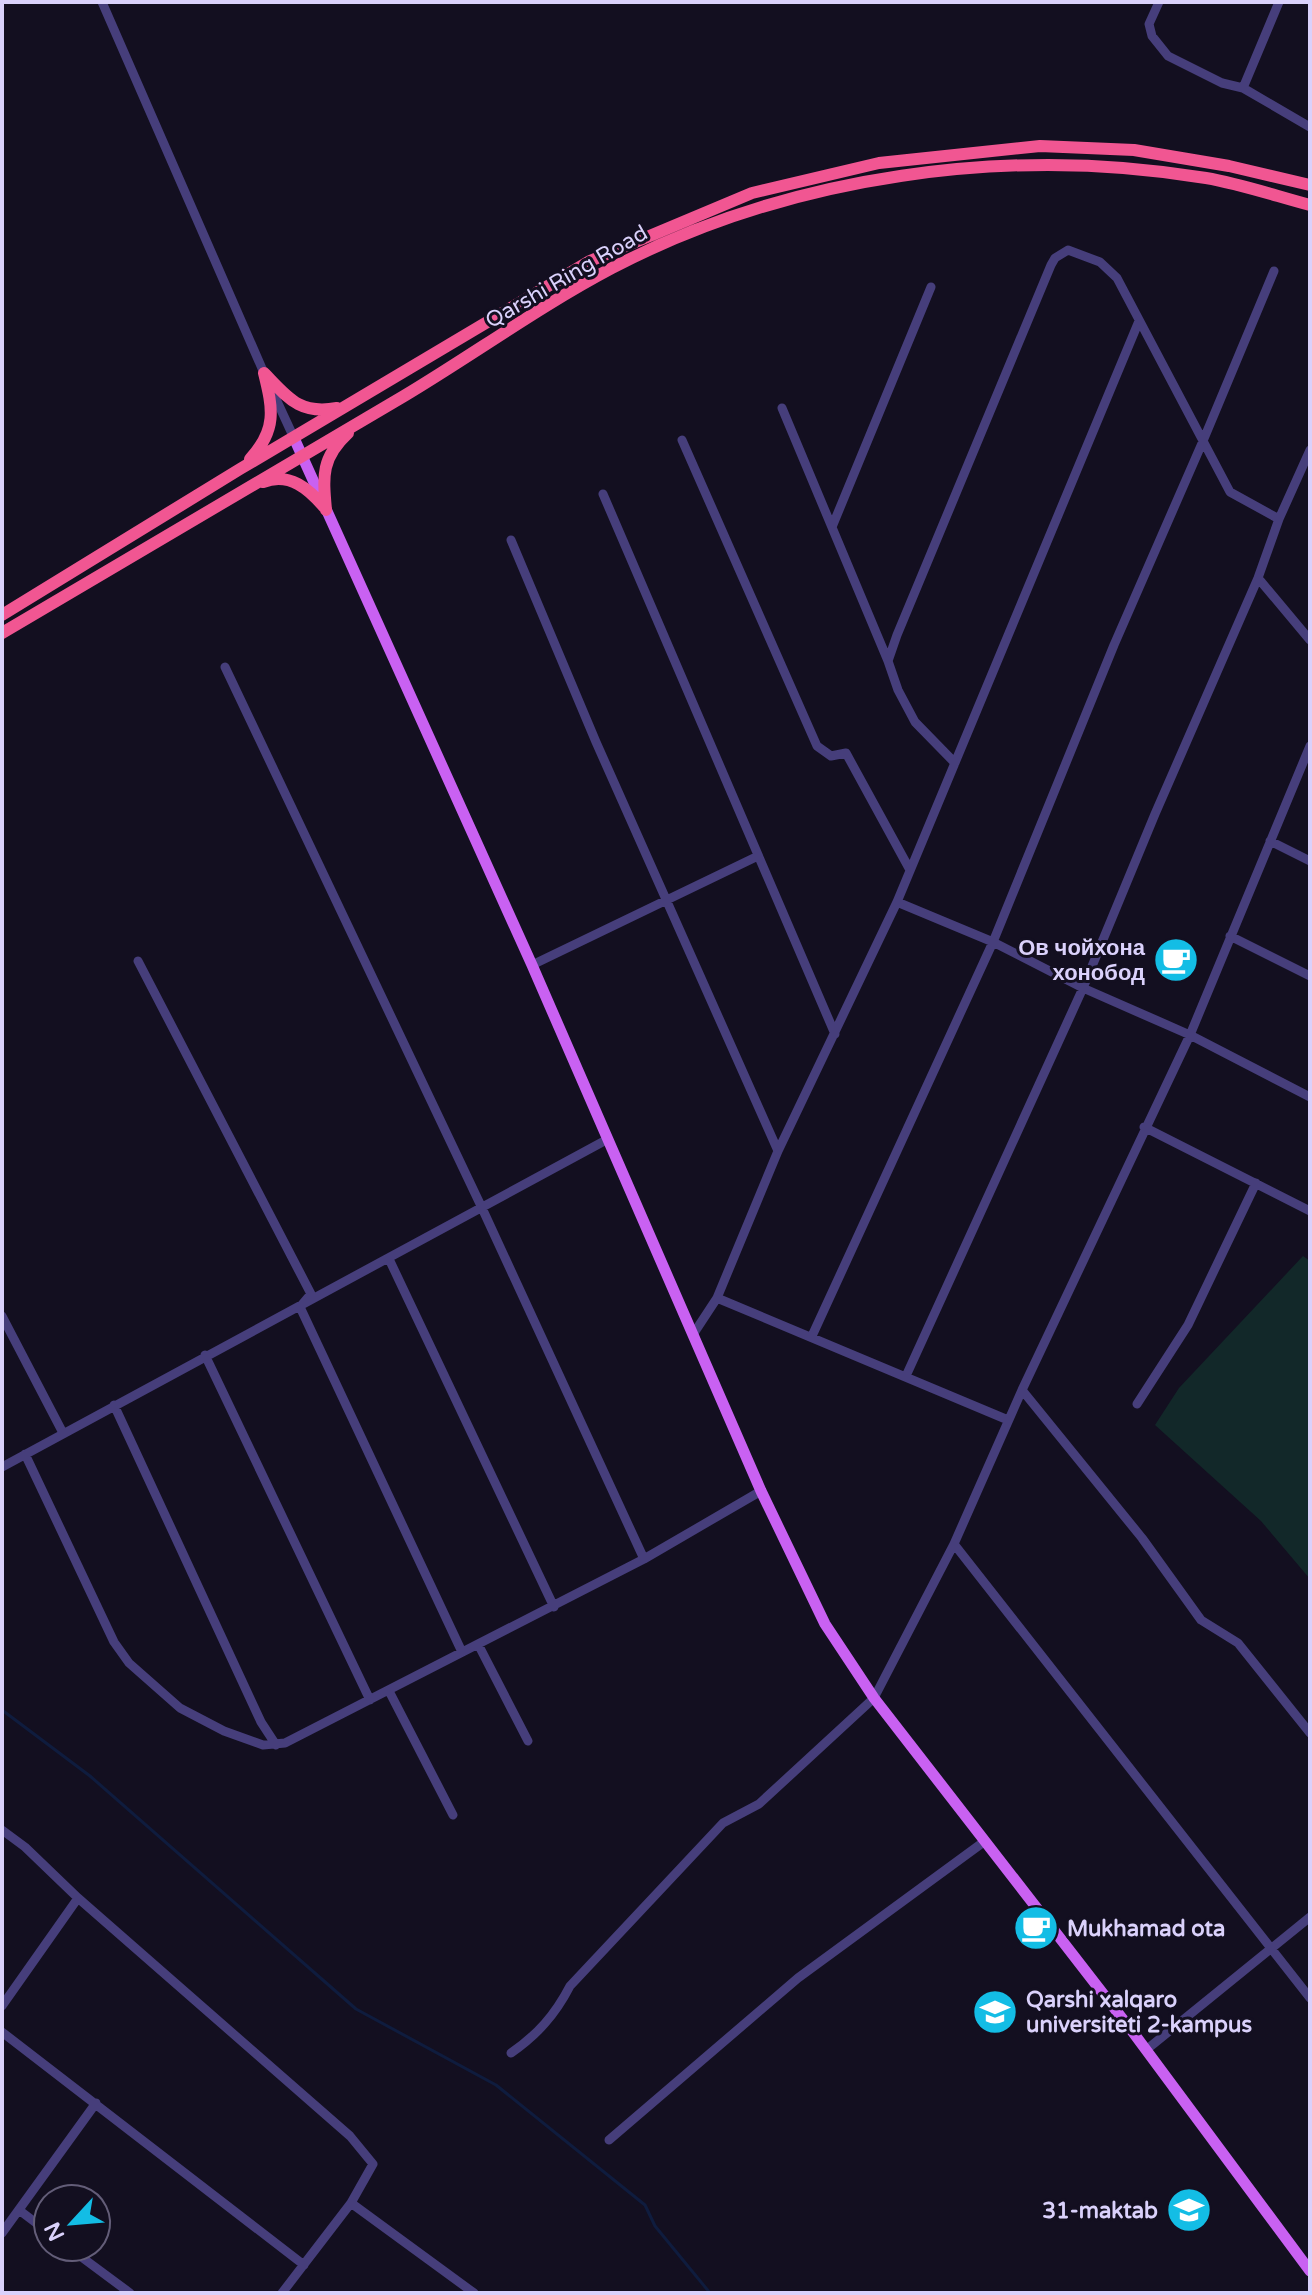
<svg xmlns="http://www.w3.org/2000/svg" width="1312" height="2295" font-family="'Varela Round',sans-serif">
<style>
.green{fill:#122829}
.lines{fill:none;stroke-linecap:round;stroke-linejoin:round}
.stream{stroke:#0f1c3e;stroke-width:3}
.minor{stroke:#463e7b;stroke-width:9}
.major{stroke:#c961f2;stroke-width:11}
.highway{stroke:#f15692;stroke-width:12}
.labels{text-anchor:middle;stroke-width:6;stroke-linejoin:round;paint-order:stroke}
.street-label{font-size:22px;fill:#dad1fb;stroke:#130f20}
.poi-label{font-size:22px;font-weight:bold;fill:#dad1fb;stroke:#130f20;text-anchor:end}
</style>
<rect width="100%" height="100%" fill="#130f20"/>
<path class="green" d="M1303 1256 1310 1261V1579L1261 1521 1155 1425 1179 1388Z"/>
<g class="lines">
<path class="stream" d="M2 1710 90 1776 356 2009 496 2085 645 2205 655 2226 710 2293"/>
<path class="minor" d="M102 2 264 373 294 438
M1159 2 1149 24 1152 36 1168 56 1222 83 1243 88 1310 127
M1243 88 1279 2
M782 408 888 661
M682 440 817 746 831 756 846 753 910 870
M603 494 835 1034
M832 527 931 287
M511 540 596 742 778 1151
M1258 578 1310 640
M225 667 482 1208 644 1559
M955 763 915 722 898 690 888 661 897 635 1051 265 1055 258 1068 250 1100 262 1117 278 1230 492 1279 519
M1270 841 1310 861
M897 902 993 942 1083 988 1190 1035 1310 1097
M1230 936 1310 976
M138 961 311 1294 300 1307 462 1652
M532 965 758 856
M1144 1127 1310 1211
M389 1259 554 1607
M717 1298 778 1151 897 902 1139 321
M2 1316 63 1433
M694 1333 717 1298 1008 1420
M812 1336 993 942 1114 645 1203 441 1274 271
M205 1355 370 1700
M906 1376 1083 988 1155 814 1258 578 1279 519 1310 450
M1022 1390 1142 1538 1201 1620 1238 1643 1310 1733
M1137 1404 1188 1325 1256 1183
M114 1405 261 1722 276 1745
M25 1454 114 1642 129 1663 180 1708 224 1731 263 1745 285 1743 644 1559 761 1491
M2 1467 608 1139
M954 1544 1310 1998
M478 1644 528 1741
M389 1691 453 1815
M2 1830 25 1847 78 1898 350 2136 373 2164 351 2203
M2 2006 78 1898
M2 2032 304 2265
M1146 2050 1310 1917
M511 2053C537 2035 555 2015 570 1986L723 1823 759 1804 874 1698 954 1544 1022 1390 1190 1035 1310 746
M609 2140 798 1978 985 1841
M19 2210 48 2232
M2 2233 96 2103
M68 2247 130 2293
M282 2293 351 2203 474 2293"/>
<path class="major" d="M294 438 532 965 761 1491 825 1624 874 1698 1132 2031 1310 2271"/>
<path class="highway" d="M265 374C288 398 300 415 337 408
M250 459C277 430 273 409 264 373
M263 482C290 472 309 489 325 508
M326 510C323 476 321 458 348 433
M2 615 240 469 590 261 752 193 879 163 1040 146 1134 150 1229 166 1310 185
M2 633C136 553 271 475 404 396 474 354 540 306 612 268 790 175 1009 145 1206 178 1241 184 1276 196 1310 205"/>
</g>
<defs>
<g id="cafe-disc" transform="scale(2.3)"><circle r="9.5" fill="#13bde5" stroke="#130f20"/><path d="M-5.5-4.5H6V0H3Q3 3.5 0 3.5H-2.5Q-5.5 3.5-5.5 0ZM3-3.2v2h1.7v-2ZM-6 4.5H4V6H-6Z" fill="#fff"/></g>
<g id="university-disc" transform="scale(2.3)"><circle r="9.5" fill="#13bde5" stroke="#130f20"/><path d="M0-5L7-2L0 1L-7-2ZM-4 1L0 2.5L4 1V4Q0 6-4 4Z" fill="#fff"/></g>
<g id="school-disc" transform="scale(2.3)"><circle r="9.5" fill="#13bde5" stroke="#130f20"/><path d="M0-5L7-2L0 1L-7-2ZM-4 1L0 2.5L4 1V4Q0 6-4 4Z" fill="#fff"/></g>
</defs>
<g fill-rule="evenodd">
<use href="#cafe-disc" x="1176" y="960"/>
<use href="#cafe-disc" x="1036" y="1928"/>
<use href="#university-disc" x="995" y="2012"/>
<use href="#school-disc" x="1189" y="2210"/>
</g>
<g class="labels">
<g class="street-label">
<text transform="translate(566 276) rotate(-30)" y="8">Qarshi Ring Road</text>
</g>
<g class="poi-label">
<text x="1145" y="955">Ов чойхона<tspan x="1145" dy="25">хонобод</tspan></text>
<text x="1067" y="1936" text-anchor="start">Mukhamad ota</text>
<text x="1026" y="2007" text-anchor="start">Qarshi xalqaro<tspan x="1026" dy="25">universiteti 2-kampus</tspan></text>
<text x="1158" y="2218">31-maktab</text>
</g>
</g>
<rect width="1312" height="2295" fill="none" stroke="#dad1fb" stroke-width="8"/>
<g transform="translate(72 2223) rotate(244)"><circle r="38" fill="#130f20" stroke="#635d78" stroke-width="2"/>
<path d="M0-6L14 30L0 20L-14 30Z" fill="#13bde5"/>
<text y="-12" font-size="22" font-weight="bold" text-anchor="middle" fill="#dad1fb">N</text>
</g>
</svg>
